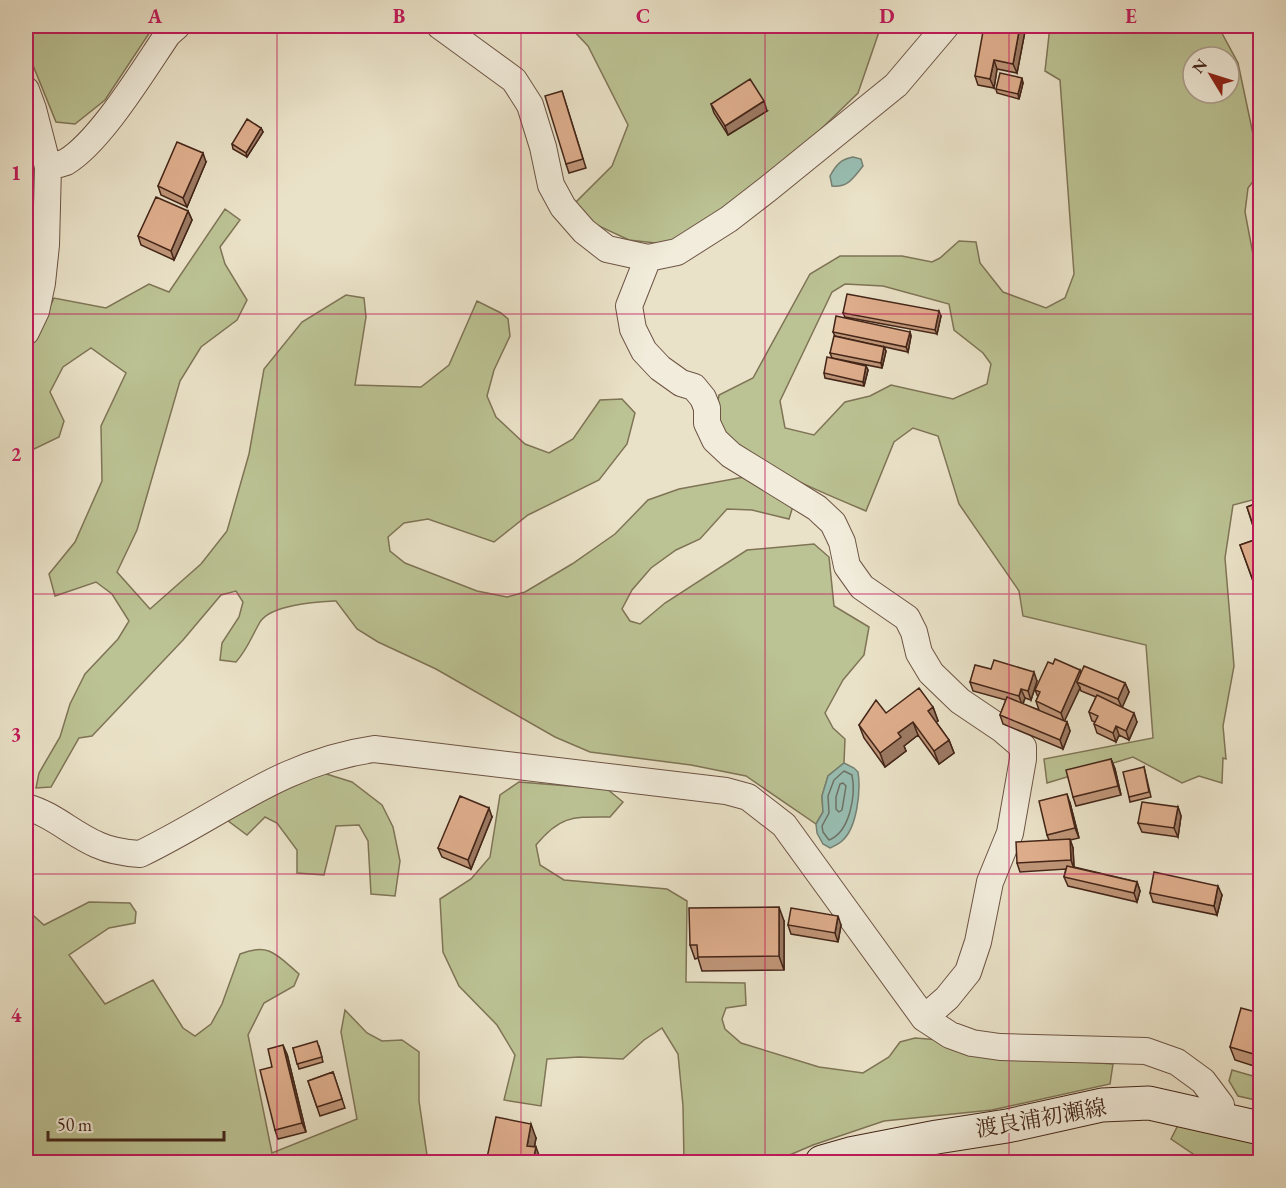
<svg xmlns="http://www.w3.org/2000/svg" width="1286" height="1188" viewBox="0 0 1286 1188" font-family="'EB Garamond','Noto Serif JP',serif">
<rect width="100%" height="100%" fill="#eae2c8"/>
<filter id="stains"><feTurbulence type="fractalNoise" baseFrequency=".00333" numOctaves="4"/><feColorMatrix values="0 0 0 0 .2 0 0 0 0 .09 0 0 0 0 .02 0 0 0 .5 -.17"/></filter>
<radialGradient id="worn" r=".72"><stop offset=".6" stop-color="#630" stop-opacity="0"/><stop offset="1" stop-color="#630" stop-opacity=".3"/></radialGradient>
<path fill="#bbc293" stroke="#7f7456" stroke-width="1.5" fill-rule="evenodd" d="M26,26h128l-49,74 -30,24 -19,-2 -30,-74z
M569,26h312l-23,67 -42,41 -124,102 -28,8 -35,-4 -43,-20 -10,-18 36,-36 16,-41 -40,-79z
M1050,26h168l20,37 22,104v5l-12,16 -3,24 15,79v123l-5,4 5,50v30l-27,7 -8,53 9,108 -11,60 3,33 -3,-1 -1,25 -23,-7 -17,7 -49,-26 -86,26 -3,-24 109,-21 -7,-93 -123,-29 -4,-25 -60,-87 -21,-68 -25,-8 -19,14 -28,69c-50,-21 -104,-43 -147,-77l-3,-23 3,-16 34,-17 57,-104 30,-18h62l30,6 8,-4 19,-17 17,1 4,21 23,29 43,16 19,-10 9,-24 -14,-194 -15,-9zM1193,57h36v36h-36zM845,284l38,2 66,18 5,26 29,23 8,11 -4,20 -34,15 -62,-14 -21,11 -25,6 -31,33 -29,-7 -5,-27 52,-109z
M225,209l15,11 -20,27 5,17 22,36 -10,20 -36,27 -21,34 -43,149 -20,42 33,37 51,-45 26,-33 22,-77 15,-85 38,-47 44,-27 18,3 2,19 -11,68 66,2 28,-22 28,-64 24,12 7,6 2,17 -16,34 -7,26 9,21 29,27 24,9 24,-14 27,-39 22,-1 13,14 -8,31 -28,36 -71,35 -34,27 -66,-23 -24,4 -16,14 2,14 15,12 72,28 30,6 18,-5 47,-28 43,-30 33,-34 31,-11 65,-12 49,29 -4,13 -37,-9 -25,-1 -27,30 -24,11 -25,18 -19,22 -10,19 8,12 10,3 25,-21 82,-53 67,-6 15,13 5,49 35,21 -5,28 -21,25 -18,33 8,15 12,11 -1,24 -16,13 -6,20 1,16 -7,12 -70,-48 -55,-11 -101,-13 -35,-15 -119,-68 -58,-27 -21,-13 -21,-28c-18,1 -65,3 -76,21 -8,14 -13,28 -24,40l-16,-2 2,-17 17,-26 4,-15 -7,-11 -15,4 -38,45 -91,96 -13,2 -28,49 -15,1 3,-15 21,-36 10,-33 15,-30 33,-35 11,-18 -17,-27 -16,-12 -41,14 -6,-22 26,-32 27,-61 -1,-55 25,-53 -35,-25 -28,19 -13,25 14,29 -5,16 -29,14 -4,-1v-92l28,-60 52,10 43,-24 20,8z
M320,772l32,10 30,23 11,22 7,34 -5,35 -24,-2 -3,-53 -9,-16 -23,1 -12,49 -27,-2v-23l-20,-27 -12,-6 -18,18 -20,-15 51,-32z
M519,782l88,7 16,13 -13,15c-37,0 -49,-2 -74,28l4,20 24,15 103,9 20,12 -1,81 59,1 1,22 -20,3 -4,11 3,10 16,14 78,24 44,6 26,-16 11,-15 15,-4 25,2 38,15 135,9 -3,20 -118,26 -108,11 -71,24 -28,12 -5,5h-96l-1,-56 -5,-52 -16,-26 -18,12 -21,19 -44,-2 -32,2 -6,47 -37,-6 11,-45 -18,-30 -38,-39 -16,-34 -3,-53 31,-20 19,-22 10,-62z
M89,902l41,1 6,9 -1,11 -26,5 -40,27 36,49 48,-24 30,48 12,8 16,-12 11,-20 18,-50c29,-12 37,1 59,20l-5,12 -30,17 -16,32 24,118 85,-34 -16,-87 4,-22 22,23 15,8 20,-1 17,12v49l9,61h-402v-253l18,16z
M1232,1070l28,8v23l-22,-5 -9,-15z
M1179,1123l81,20v19h-55l-34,-23z"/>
<path fill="#98beb2" stroke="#768174" stroke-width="1.5" d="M853,157l8,2 2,7c-9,11 -15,22 -31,20l-2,-10c6,-11 11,-17 23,-19z
M844,763l10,5 4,4c3,19 -1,56 -16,69 -3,3 -8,5 -12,7l-7,-4 -6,-11 -1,-9 7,-12 -1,-16 6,-20z"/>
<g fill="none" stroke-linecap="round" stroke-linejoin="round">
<path stroke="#6e7265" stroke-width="1.5" d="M844,771l8,4c4,20 -2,57 -23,65l-6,-8 -1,-6 7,-13 -1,-17 6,-16z
M843,783l3,3 -4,24 -3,2 -3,-3v-12l4,-13z"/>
<g stroke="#6d5444" stroke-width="28">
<path id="street" d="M440,26l74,54 16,25 13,42 8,38 12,22 21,24 23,18 41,9 29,-6 52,-33 40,-31 127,-103 50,-59
M26,90l7,19 15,58 -2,78 -4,38 -6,28 -10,21
M48,167c6,-2 13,-3 18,-5 35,-21 78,-93 102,-128l9,-8
M648,258l-19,48 4,23 11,22 16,17 21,15 13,4 9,11 4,10v15l8,17 16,15 86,53 16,15 9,19 5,24 15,21 45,31 7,14 5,21 12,20 29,28 43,29 20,17v12l-13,74 -20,49 -12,60 -10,30 -21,26 -23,20
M26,807c27,7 46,27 72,38 13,6 27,8 42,9 81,-39 142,-92 234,-105l352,42 22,6 36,28 140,193 26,17 22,8 28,4 146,4 31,11 26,19 18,24 -4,13"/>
</g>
<g stroke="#432518" stroke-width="35">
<path id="secondary" d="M822,1162l28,-8 87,-17 70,-11 95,-21 47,-2 111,25"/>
</g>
<use href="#street" stroke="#f1ecdb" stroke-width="26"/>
<use href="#secondary" stroke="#f1ecdb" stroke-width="33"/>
</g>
<path fill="#c09679" stroke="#432518" stroke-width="1.5" d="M1026,26l-9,47 -20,-4 -3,19 -16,-3 -3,-9z
M1023,83l-4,16 -22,-6 -1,-4z
M562,91l24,77 -17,5 -3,-9z
M711,104l56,7 -39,24 -14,-22z
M261,128l2,4 -16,25 -14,-8 -1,-5z
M206,162l-19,45 -26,-12 -3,-9z
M188,211l4,9 -18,40 -33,-15 -3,-9z
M843,313l98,3 -4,18 -92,-17z
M833,332h77l1,4 -3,16 -73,-16z
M884,347l2,4 -4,17 -50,-10 -2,-5z
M866,366l2,4 -4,16 -39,-8 -1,-5z
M1260,502v92l-2,1 -18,-50 17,-6 -10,-32z
M1053,664l28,9 44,10 4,9 -7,15 15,15 -8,18 -10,-5 -3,7 -19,-9 -3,-9 1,-2 -3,-1 -3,-9 7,-15 -15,-6 -1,-3 -16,33 3,1 3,9 -7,18 -60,-25 -3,-9 6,-15 -33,-9 -3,-9 67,-1 -6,19 -6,-2 -2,6 16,6 -3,-9 2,-4 -3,-7z
M933,707l5,14 -2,1 13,18 5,13 -15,11 -21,-29 -14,11 2,5 -21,16 -21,-29 -5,-13 27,-12z
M1111,759l4,10 6,26 -45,11 -3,-9z
M1144,767l7,30 -21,5 -1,-5z
M1070,803l9,35 -9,2 3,8 1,19 63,15 3,9 -3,11 -69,-16 -4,-9 2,-8 -46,3 -3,-9 32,-23 -2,-5z
M1178,807l3,9 -3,21 -36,-5 -4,-9z
M492,817l-21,52 -29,-12 -4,-9z
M1150,893l72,2 -5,20 -64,-13z
M784,921v49l-82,1 -4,-13 -3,1 -5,-14z
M788,925h53l-3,17 -47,-8z
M1260,1013v55l-25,-8 -5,-13z
M319,1046l4,16 -24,7 -6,-21z
M287,1054l19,78 -28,7 -3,-9z
M333,1072l12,36 -25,8 -12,-35z
M536,1138l-2,9 7,14v1h-55z"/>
<path fill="#9c7a63" stroke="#432518" stroke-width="1.5" d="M1020,26h6l-9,47 -4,-9z
M994,60l3,9 -3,19 -4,-9z
M1022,78l1,5 -4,16 -1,-5z
M764,101l3,10 -39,24 -3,-9z
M261,128l2,4 -16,25 -1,-4z
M203,153l3,9 -19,45 -4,-9z
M188,211l4,9 -18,40 -3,-9z
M939,311l2,5 -4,18 -2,-4z
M910,332l1,4 -3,16 -2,-5z
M884,347l2,4 -4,17 -1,-5z
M866,366l2,4 -4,16 -1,-4z
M1080,670l3,9 -6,3 3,6 -16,34 -3,-9z
M1034,672l3,9 -6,19 -3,-9z
M1125,683l4,9 -7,16 -4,-9z
M1021,689l4,9 -3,7 -3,-9z
M933,707l5,14 -5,3 -5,-13z
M1134,713l3,9 -8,18 -3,-9z
M913,722l5,13 -14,11 2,5 -21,16 -5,-14 18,-20z
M1067,722l3,9 -7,18 -3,-9z
M1116,726l3,9 -3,7 -3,-9z
M949,740l5,13 -15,11 -5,-13z
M1111,759l4,10 6,26 -3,-9z
M1067,794l3,9 9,35 -4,-10z
M1178,807l3,9 -3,21 -4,-9z
M489,808l3,9 -21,52 -3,-9z
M1070,839l3,9 1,21 -3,-9z
M1137,882l3,9 -3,11 -3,-9z
M1218,886l4,9 -5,20 -3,-9z
M779,907l5,14v49l-5,-14z
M838,916l3,9 -3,17 -3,-9z
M283,1045l4,9 19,78 -4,-9z
M531,1124l5,14 -4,21 -5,-13z
M536,1147l5,14v1h-7l-1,-1z"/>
<path fill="#dfae8d" stroke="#432518" stroke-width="1.5" d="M984,26h36l-7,38 -19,-4 -4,19 -15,-3z
M1000,73l22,5 -4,16 -22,-5z
M750,79l14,22 -39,25 -14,-22z
M562,91l21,68 -17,5 -21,-68z
M247,119l14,9 -15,25 -14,-9z
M177,142l26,11 -20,45 -25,-12z
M156,197l32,14 -17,40 -33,-15z
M847,294l92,17 -4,19 -92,-17z
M836,316l74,16 -4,15 -73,-15z
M834,336l50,11 -3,16 -51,-10z
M827,357l39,9 -3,16 -39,-9z
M1260,429v34l-5,-33z
M1260,502v31l-4,1 -9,-27z
M1260,538v46l-5,2 -15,-41z
M1055,659l25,11 -19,43 -25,-12 4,-9 -5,-2 13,-28 5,2z
M994,660l40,12 -6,19 -7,-2 -2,7 -49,-14 5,-17 16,4z
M1084,666l41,17 -7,16 -41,-17z
M919,688l14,19 -5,4 21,29 -15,11 -21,-29 -15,11 3,4 -21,16 -21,-28 17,-25 10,13z
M1097,695l37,18 -8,18 -10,-5 -3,7 -19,-9 4,-8 -9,-4z
M1007,697l60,25 -7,18 -60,-25z
M1111,759l7,27 -45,11 -7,-27z
M1144,767l5,25 -20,5 -6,-25z
M1067,794l8,34 -28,7 -8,-34z
M460,796l29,12 -21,52 -30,-12z
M1142,802l36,5 -4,21 -36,-5z
M1070,839l1,21 -54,3 -1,-21z
M1067,866l70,16 -3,11 -70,-16z
M1154,872l64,14 -4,20 -64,-13z
M779,907v49l-81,1 -1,-12h-7l-1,-37z
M791,908l47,8 -3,17 -47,-8z
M1241,1008l19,5v43l-30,-9z
M317,1041l5,16 -25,7 -4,-16z
M283,1045l19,78 -27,7 -15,-60 12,-3 -4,-18z
M333,1072l9,27 -25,8 -9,-26z
M496,1117l35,7 -4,22 9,1 -3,14 -9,-2 -1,3h-37z"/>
<path fill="none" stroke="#c2185b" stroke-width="1.5" stroke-opacity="0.55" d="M277,26v1136M521,26v1136M765,26v1136M1009,26v1136M26,314h1234M26,594h1234M26,874h1234"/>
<g text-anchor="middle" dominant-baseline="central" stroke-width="5" stroke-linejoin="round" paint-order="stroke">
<g font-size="22" fill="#432518" stroke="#f1ecdb">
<text transform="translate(1041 1118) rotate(-10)">渡良浦初瀬線</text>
</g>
</g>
<rect width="1286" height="1188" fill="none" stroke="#eae2c8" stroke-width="66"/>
<g transform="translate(1211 75) rotate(308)"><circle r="28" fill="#f1ecdb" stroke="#ab9c8d" stroke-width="1.5"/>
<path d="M0-4.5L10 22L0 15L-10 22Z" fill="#8f2418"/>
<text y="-9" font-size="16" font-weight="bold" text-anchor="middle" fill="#432518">N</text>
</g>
<path d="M48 1131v9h176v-9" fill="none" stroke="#432518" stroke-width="3"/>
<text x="57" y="1131" font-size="18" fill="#432518" stroke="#f1ecdb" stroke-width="4.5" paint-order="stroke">50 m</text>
<rect x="33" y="33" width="1220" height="1122" fill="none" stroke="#c2185b" stroke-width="2"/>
<g font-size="20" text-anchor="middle" font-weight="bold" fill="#c2185b">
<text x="155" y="23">A</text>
<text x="399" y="23">B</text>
<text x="643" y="23">C</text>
<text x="887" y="23">D</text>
<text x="1131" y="23">E</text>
<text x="16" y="180">1</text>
<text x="16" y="461">2</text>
<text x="16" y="741">3</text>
<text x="16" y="1022">4</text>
</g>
<rect width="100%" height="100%" filter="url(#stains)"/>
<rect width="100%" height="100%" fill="url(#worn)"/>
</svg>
